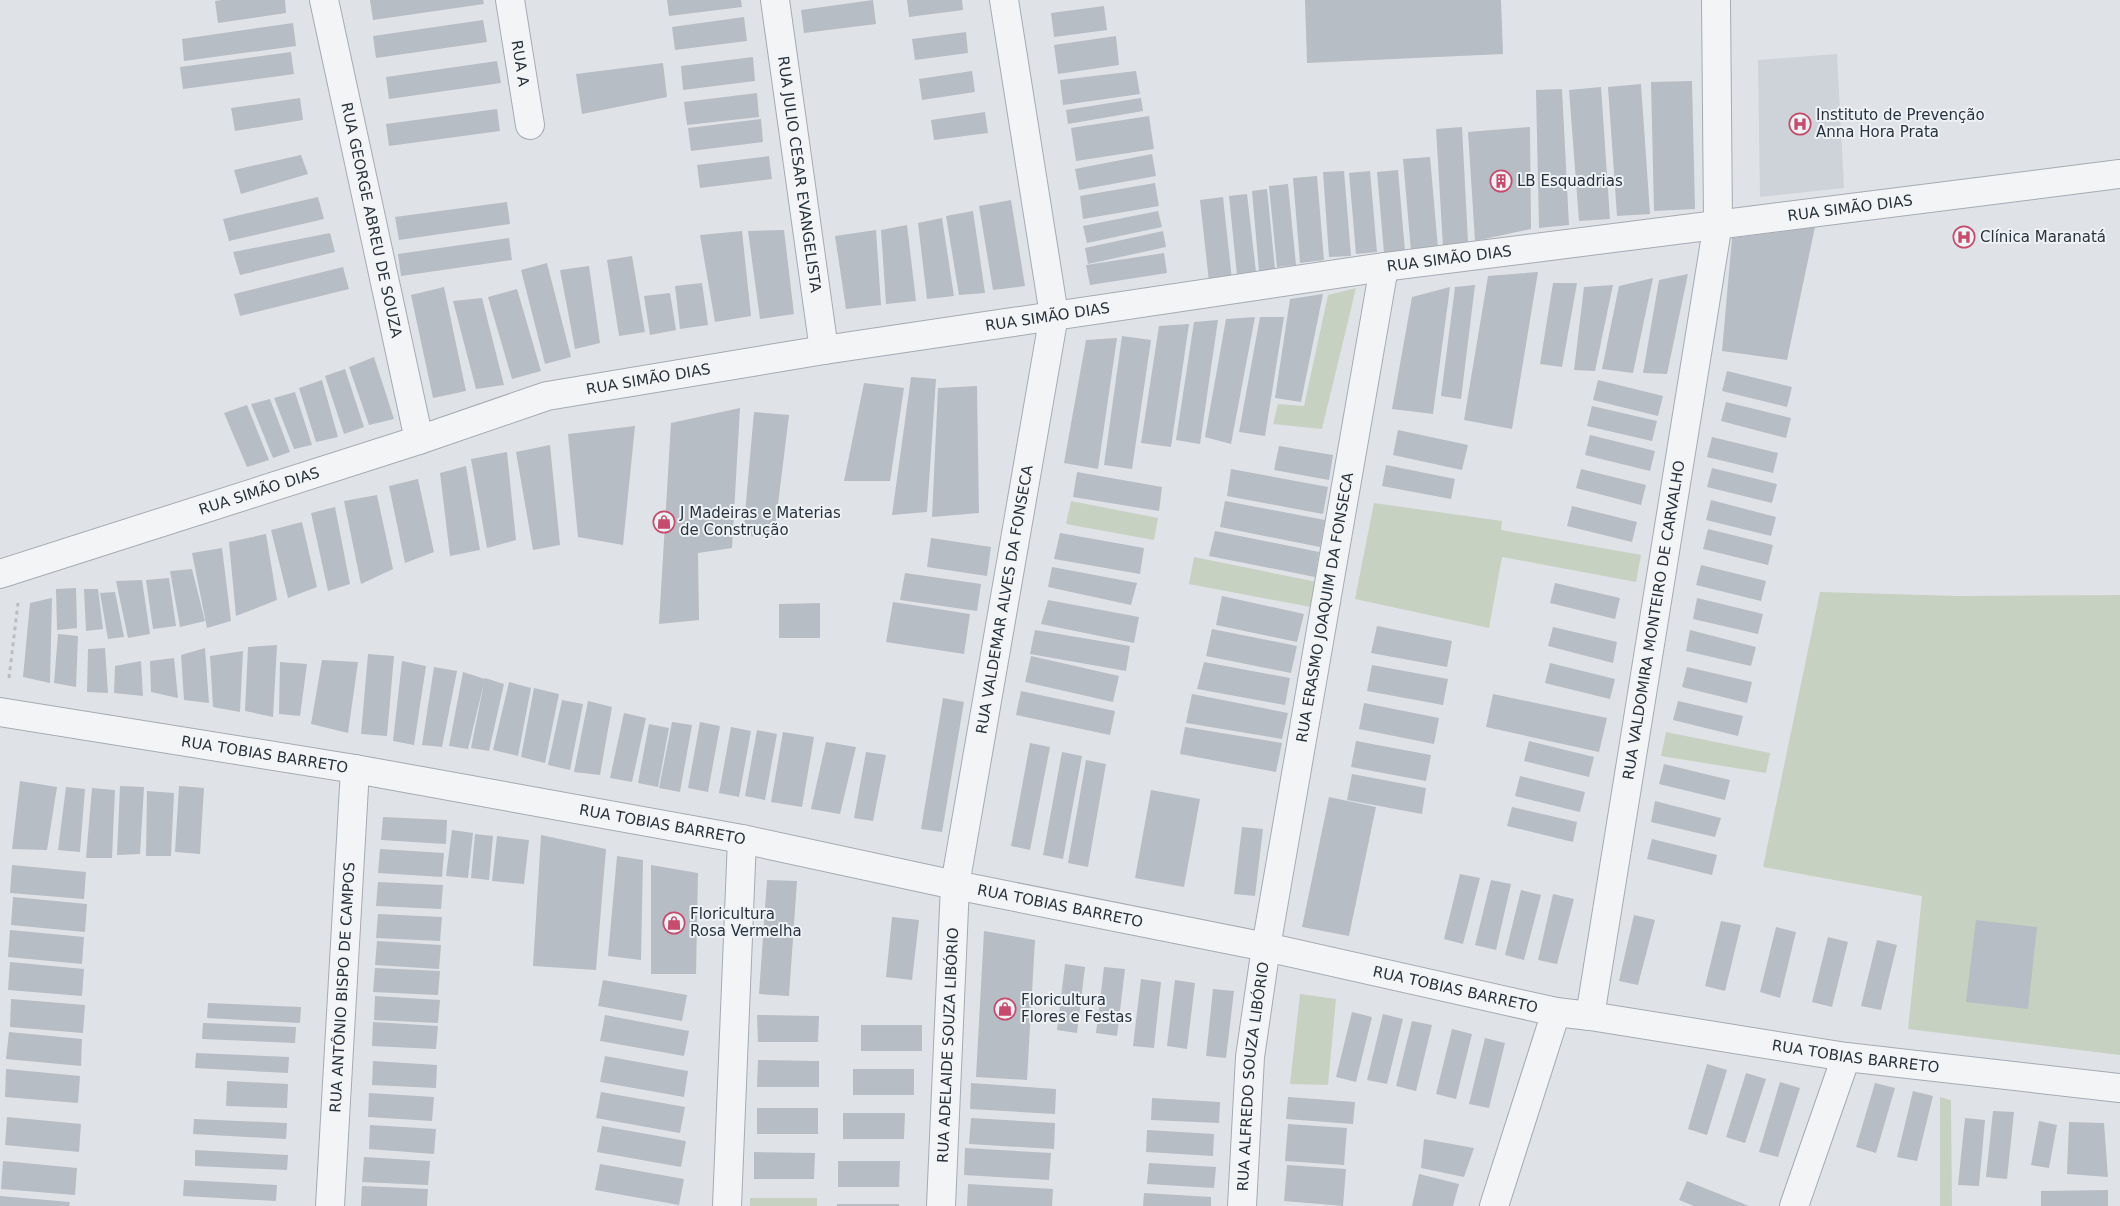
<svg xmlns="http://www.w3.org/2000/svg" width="2120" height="1206" viewBox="0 0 2120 1206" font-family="'DejaVu Sans',sans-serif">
<rect width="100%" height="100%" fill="#dfe3e8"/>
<path fill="#cdd3d9" d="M1837,54l7,134 -84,9 -2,-137z"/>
<path fill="#c7d1c1" d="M1356,288l-34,141 -49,-5 5,-20 26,2 24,-111z
M1071,501l87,17 -4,22 -88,-16z
M1374,503l128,18 -1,9 140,25 -5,27 -134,-25 -13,71 -134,-29z
M1194,557l123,25 -6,25 -122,-23z
M1820,592l139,4 161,-1v460l-212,-26 14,-133 -159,-29z
M1666,732l104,21 -4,20 -105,-17z
M1300,994l36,5 -8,86 -38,-1z
M1940,1097l11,3 1,106h-12z
M750,1198h67v8h-67z"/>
<path fill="#b7bdc4" d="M222,0h63l1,13 -68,10 -3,-22z
M370,0h113l1,4 -111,16z
M667,0h74l1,7 -73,9z
M873,0l3,24 -72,9 -3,-23z
M907,0h55l1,10 -54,7z
M1305,0h196l2,54 -196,9z
M1104,6l3,24 -53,7 -3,-24z
M744,17l3,24 -72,9 -3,-23z
M483,20l4,22 -111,16 -3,-22z
M293,23l3,23 -112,15 -2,-22z
M966,32l2,21 -53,7 -3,-21z
M1116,36l3,29 -61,9 -4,-29z
M291,52l3,22 -111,15 -3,-22z
M753,57l2,24 -72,9 -2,-24z
M497,61l4,22 -112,16 -3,-22z
M663,63l4,34 -85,17 -6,-40z
M972,71l3,21 -53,8 -3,-21z
M1136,71l4,23 -77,11 -3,-25z
M1692,81l3,128 -41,2 -3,-129z
M1641,84l9,130 -33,2 -9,-129z
M1601,87l9,132 -31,2 -10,-131z
M1562,89l7,136 -30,3 -3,-138z
M757,93l2,24 -72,8 -3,-23z
M300,98l3,22 -68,11 -4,-23z
M1141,98l2,13 -75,13 -2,-14z
M497,109l3,22 -111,15 -3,-22z
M985,112l3,21 -54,7 -3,-20z
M1149,116l5,33 -78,12 -5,-33z
M761,119l2,23 -72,9 -3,-23z
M1462,127l6,115 -25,5 -7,-118z
M1530,127l1,102 -56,12 -7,-109z
M1152,154l4,22 -77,14 -4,-21z
M301,155l7,19 -67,20 -7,-24z
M769,156l3,23 -72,9 -3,-23z
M1430,157l8,91 -27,3 -8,-92z
M1398,170l7,81 -21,2 -7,-81z
M1344,171l7,85 -22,1 -6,-85z
M1370,171l7,81 -21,2 -7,-81z
M1317,176l7,84 -24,3 -7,-85z
M1155,183l4,23 -76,13 -3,-23z
M1288,184l8,81 -19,2 -8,-81z
M1267,189l8,80 -16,2 -7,-80z
M1247,194l9,78 -19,3 -8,-79z
M318,197l6,22 -95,22 -6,-22z
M1223,197l9,83 -23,2 -9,-82z
M1011,200l14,86 -32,4 -14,-84z
M507,202l3,22 -111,16 -4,-23z
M973,211l12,82 -26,2 -13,-79z
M1158,211l4,16 -75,16 -4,-17z
M942,218l12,78 -27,3 -9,-76z
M907,225l9,76 -30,3 -5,-74z
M1815,227l-28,133 -65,-9 10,-113z
M784,230l10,84 -34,5 -12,-88z
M876,230l5,75 -35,4 -11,-73z
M742,231l9,85 -36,6 -15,-87z
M1163,231l3,16 -78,17 -3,-16z
M330,233l5,19 -95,23 -7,-23z
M509,238l3,22 -111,16 -3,-22z
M1164,253l3,20 -77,12 -4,-20z
M632,256l13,76 -26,4 -12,-76z
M547,263l24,94 -26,7 -24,-94z
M589,266l11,77 -25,6 -15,-79z
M343,267l6,22 -109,27 -6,-22z
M1538,272l-26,157 -48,-9 24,-144z
M1688,274l-21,100 -24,-1 16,-93z
M1653,278l-20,95 -31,-4 17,-83z
M702,283l6,42 -28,4 -5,-43z
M1553,283h24l-15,84 -22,-3z
M1475,285l-14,114 -20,-3 14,-109z
M1613,285l-18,86 -21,-1 10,-83z
M444,287l22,104 -33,7 -22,-103z
M1450,287l-17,127 -41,-5 20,-112z
M517,289l24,82 -29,8 -24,-82z
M670,293l6,37 -26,5 -6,-39z
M1323,294l-22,108 -26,-4 15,-99z
M482,298l22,87 -28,4 -23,-88z
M1255,317l-24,127 -26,-7 21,-118z
M1260,317h24l-19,119 -26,-4z
M1218,320l-18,124 -24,-4 18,-118z
M1189,324l-18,123 -30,-4 18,-117z
M1122,336l29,4 -19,129 -28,-4z
M1117,338l-19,131 -34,-6 22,-123z
M374,357l20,62 -25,6 -20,-58z
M345,369l19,58 -20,7 -19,-58z
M1727,371l65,16 -5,20 -65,-16z
M911,377l25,2 -9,133 -35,3z
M322,380l16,57 -22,5 -17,-54z
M1598,380l65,16 -5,20 -65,-16z
M864,383l40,5 -14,93h-46z
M977,386l2,127 -47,4 6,-129z
M295,392l17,53 -18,4 -20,-51z
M270,399l20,53 -17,6 -22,-54z
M1726,402l65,16 -5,20 -65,-17z
M247,405l22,55 -22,7 -23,-54z
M1592,406l65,15 -5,20 -65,-15z
M740,408l-8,140 -34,5 1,67 -40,4 12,-201z
M754,412l35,3 -15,122 -31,-1z
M635,426l-12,119 -45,-8 -10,-103z
M1398,430l70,15 -6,25 -69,-15z
M1590,435l65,16 -5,20 -65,-16z
M1712,437l66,16 -5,20 -66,-16z
M550,445l10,100 -27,5 -17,-98z
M1279,446l54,9 -4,25 -55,-10z
M507,452l9,88 -29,8 -16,-89z
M1386,465l69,14 -4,20 -69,-13z
M466,466l14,84 -30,6 -10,-83z
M1712,468l65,16 -5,19 -65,-16z
M1231,469l97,18 -5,27 -96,-18z
M1581,469l65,16 -5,20 -65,-17z
M1077,472l85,15 -3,24 -86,-14z
M418,479l16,73 -29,11 -16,-77z
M377,495l16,74 -32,15 -17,-83z
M1711,500l65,17 -5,19 -65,-16z
M1225,501l100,19 -5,27 -100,-20z
M1572,506l65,16 -5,20 -65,-16z
M335,507l15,77 -22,7 -17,-78z
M302,522l15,65 -29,11 -17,-68z
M1708,529l65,16 -5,20 -65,-16z
M1215,531l104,21 -4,25 -106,-21z
M1060,533l84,15 -4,26 -86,-15z
M266,534l11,66 -41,16 -7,-74z
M931,538l60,9 -4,29 -60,-9z
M222,548l9,73 -24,7 -15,-75z
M1701,565l65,16 -5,20 -65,-16z
M1052,567l85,16 -6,22 -83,-18z
M192,569l13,52 -25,6 -10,-56z
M905,573l76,11 -4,27 -77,-11z
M169,578l7,48 -23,3 -7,-49z
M142,580l8,54 -22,4 -12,-57z
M1555,583l65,15 -5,21 -65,-16z
M76,588l1,40 -20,2 -1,-41z
M84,589h14l5,40 -17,2z
M115,592l9,45 -16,2 -8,-46z
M1222,596l82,18 -7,28 -81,-17z
M52,598l-2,85 -27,-6 7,-74z
M1697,598l66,16 -5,20 -65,-15z
M1048,600l91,17 -5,26 -93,-19z
M893,602l77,12 -6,40 -78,-12z
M820,603v35h-41v-34z
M1377,626l75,15 -5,26 -76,-14z
M1553,627l64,15 -4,21 -65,-17z
M1212,629l85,17 -6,27 -85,-17z
M1035,630l95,16 -4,25 -96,-17z
M1690,630l66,17 -5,19 -65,-15z
M58,634l20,2 -2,51 -22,-4z
M277,645l-4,72 -28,-6 3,-64z
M105,648l3,45 -21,-1 1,-43z
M205,648l4,55 -25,-3 -3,-45z
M243,651l-3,61 -27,-5 -3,-51z
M368,654l26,2 -7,80 -26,-2z
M1031,656l88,20 -6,26 -88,-20z
M174,658l4,40 -27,-6 -1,-31z
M322,660l36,2 -10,71 -37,-9z
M141,661l2,35 -29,-3 1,-27z
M402,661l24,5 -12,79 -21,-4z
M280,662l27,2 -7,52 -21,-2z
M1204,662l86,16 -5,27 -88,-16z
M1550,663l65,16 -5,20 -65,-16z
M1372,665l76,14 -5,26 -76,-14z
M434,667l23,4 -15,76 -20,-2z
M1687,667l65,15 -5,21 -65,-16z
M463,672l22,7 -17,70 -19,-3z
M485,678l19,6 -15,67 -18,-3z
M509,682l22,6 -13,68 -25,-6z
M534,688l25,6 -14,69 -24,-6z
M1021,691l94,20 -5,24 -94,-20z
M1192,694l96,19 -6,26 -96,-16z
M1493,694l114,24 -8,34 -113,-25z
M943,698l21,4 -22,130 -21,-3z
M562,700l21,4 -13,66 -22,-5z
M588,701l24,6 -12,68 -26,-3z
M1678,701l65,15 -5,20 -65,-16z
M1364,703l75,15 -5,26 -75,-15z
M624,713l22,5 -14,64 -22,-4z
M672,722l20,3 -12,67 -21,-4z
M700,722l20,4 -12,66 -20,-4z
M649,724l20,4 -11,59 -20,-4z
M731,727l20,4 -12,66 -20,-4z
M1185,727l97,16 -6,29 -96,-18z
M757,730l20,4 -12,66 -20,-4z
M783,732l31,5 -12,70 -31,-5z
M1356,741l75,14 -5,26 -75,-14z
M1529,741l65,16 -5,20 -65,-16z
M826,742l30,5 -16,67 -29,-5z
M1030,743l20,4 -20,103 -19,-4z
M866,752l20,3 -13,66 -19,-3z
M1062,752l20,4 -19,103 -20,-4z
M1086,760l20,4 -18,103 -20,-4z
M1664,764l66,16 -5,20 -66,-16z
M1352,774l74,14 -4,26 -75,-14z
M1520,776l65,16 -5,20 -65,-16z
M20,781l37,6 -10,63 -35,-1z
M120,786l24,1 -4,67 -23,1z
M179,786l25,2 -4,66 -25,-2z
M66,787l19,2 -5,63 -22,-2z
M92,788l23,2 -3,68h-26z
M1151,790l49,9 -16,88 -49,-9z
M147,791l27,2 -3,63h-25z
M1329,797l47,10 -27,129 -47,-9z
M1655,801l66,17 -6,19 -64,-15z
M1512,807l65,15 -4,20 -66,-16z
M383,817l64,3 -1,24 -65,-4z
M1242,827l21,2 -8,67 -21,-2z
M452,830l21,3 -5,45 -22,-2z
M475,834l18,2 -4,44 -18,-2z
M541,835l65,14 -10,121 -63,-4z
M497,836l32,4 -5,44 -32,-3z
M1652,839l65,16 -5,20 -65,-16z
M380,849l64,4 -2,24 -64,-4z
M617,856l26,4 -2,100 -33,-4z
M12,865l74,7 -2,27 -74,-6z
M651,865l47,8 -2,101h-45z
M1460,874l20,4 -17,66 -19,-5z
M767,880l30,1 -8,115 -30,-2z
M1491,880l20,4 -15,66 -21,-5z
M378,882l65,3 -2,24 -65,-3z
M1521,890l20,5 -17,65 -19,-5z
M1553,894l21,5 -17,65 -19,-4z
M13,897l74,7 -2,28 -74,-7z
M378,914l64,3 -2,24 -64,-3z
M1634,915l21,5 -17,65 -19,-4z
M892,917l27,3 -7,60 -26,-3z
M1976,920l61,7 -9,82 -62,-7z
M1721,921l20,4 -16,66 -20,-5z
M1776,927l20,5 -16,66 -20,-6z
M10,930l74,7 -2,27 -74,-7z
M984,931l51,9 -8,140 -51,-3z
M1828,937l20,5 -16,65 -20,-5z
M1877,940l20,5 -16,65 -20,-4z
M377,941l64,4 -2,24 -64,-4z
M10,962l74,7 -2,27 -74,-6z
M1065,964l20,3 -8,66 -20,-3z
M1104,967l21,2 -8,67 -21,-3z
M375,968l65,3 -2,24 -65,-3z
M1141,979l20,3 -7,66 -21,-2z
M603,980l84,15 -5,26 -84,-15z
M1175,980l20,3 -8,66 -20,-3z
M1213,989l21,2 -8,67 -20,-2z
M375,996l65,4 -2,23 -64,-3z
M11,999l74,6 -2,28 -73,-6z
M208,1003l93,4 -1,16 -93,-5z
M1352,1012l20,5 -16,65 -20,-5z
M1383,1014l20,5 -16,65 -20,-4z
M605,1015l84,16 -5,25 -84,-15z
M757,1015l62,1 -1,26h-60z
M1412,1021l20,4 -16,66 -20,-5z
M373,1022l65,4 -2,23 -64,-3z
M203,1023l93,4 -1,16 -93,-4z
M861,1025h61v26h-61z
M1452,1029l20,5 -16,65 -20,-5z
M9,1032l73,7 -1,27 -75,-7z
M1485,1038l20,5 -16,65 -20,-4z
M196,1053l93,4 -1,16 -93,-5z
M605,1056l83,15 -4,26 -84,-15z
M758,1060l61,1v26h-62z
M373,1061l64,4 -1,23 -64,-3z
M1707,1064l20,6 -20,65 -19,-6z
M6,1069l74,7 -2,27 -73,-6z
M853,1069h61v26h-61z
M1746,1073l20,6 -21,64 -19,-6z
M227,1081l61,3 -1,24 -61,-2z
M1780,1082l20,6 -22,69 -19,-5z
M971,1083l85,6 -1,25 -85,-5z
M1875,1083l20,5 -19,65 -20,-6z
M1913,1091l20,5 -16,65 -20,-4z
M601,1092l84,15 -5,26 -84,-15z
M369,1093l65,4 -2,24 -64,-4z
M1288,1097l67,5 -2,22 -67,-5z
M1152,1098l68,4 -1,21 -68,-3z
M757,1108h61v26h-61z
M1993,1111l21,1 -7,67 -21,-2z
M843,1113h62l-1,26h-61z
M7,1117l74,7 -2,28 -74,-7z
M971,1118l84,5 -1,26 -85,-5z
M1965,1118l20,2 -6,66 -21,-1z
M194,1119l93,4 -1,16 -93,-5z
M2039,1121l18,4 -8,43 -18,-3z
M2069,1122l35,1 4,54 -41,-3z
M1288,1124l59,4 -3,37 -59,-4z
M370,1125l66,4 -2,25 -65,-5z
M602,1126l84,15 -5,26 -84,-15z
M1147,1130l67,4 -1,22 -67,-4z
M1424,1139l50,9 -10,29 -43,-9z
M965,1148l86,5 -2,27 -85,-5z
M195,1150l93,5 -1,15 -92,-4z
M754,1152l61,1 -1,26h-60z
M364,1157l66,4 -2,24 -66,-3z
M3,1161l74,7 -2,27 -74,-6z
M838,1161h62l-1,26h-61z
M1149,1163l67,4 -2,21 -67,-4z
M600,1164l84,15 -5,26 -84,-15z
M1287,1165l59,4 -3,37 -59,-5z
M1419,1174l40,10 -6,22h-41z
M184,1180l93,5 -1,16 -93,-5z
M1687,1181l62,25h-55l-15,-6z
M968,1184l85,5 -1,17h-85z
M362,1186l66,3 -1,17h-66z
M2108,1190v16h-67v-15z
M1144,1193l67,4v9h-68z
M0,1196l70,6 -1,4h-69z
M837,1204h62v2h-62z"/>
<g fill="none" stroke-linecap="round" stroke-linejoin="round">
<g stroke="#a5abb2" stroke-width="30">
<g id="minor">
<path id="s1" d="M324,0l95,440"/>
<path id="s2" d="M510,0l20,125"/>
<path id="s3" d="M775,0l49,350"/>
<path id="s4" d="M0,574l419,-134 128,-44 277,-46 560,-83 736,-93"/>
<path id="s5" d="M0,712l355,57 387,70 213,46 311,62 290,65 34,4 256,41 274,31"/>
<path id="s6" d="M1590,1016l128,-793 -2,-223"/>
<path id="s7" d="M330,1206l25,-437"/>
<path d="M727,1206l15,-367"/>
<path id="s8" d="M941,1206l14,-321 99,-570 -50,-315"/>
<path id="s9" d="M1242,1206l8,-149 16,-110 118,-680"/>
<path d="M1494,1206l62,-194"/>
<path d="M1794,1206l52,-149"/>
</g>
</g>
<path stroke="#babec2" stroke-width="3" stroke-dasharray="4 4" stroke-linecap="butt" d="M9,678l9,-75"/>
<use href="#minor" stroke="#f2f4f6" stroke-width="28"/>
</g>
<defs>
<g id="hospital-ring" transform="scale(1.125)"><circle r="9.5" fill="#eef2f5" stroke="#c64b6c" stroke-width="1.5"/><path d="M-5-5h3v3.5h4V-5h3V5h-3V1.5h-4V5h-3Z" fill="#c64b6c"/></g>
<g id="building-ring" transform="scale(1.125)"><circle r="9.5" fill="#eef2f5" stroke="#c64b6c" stroke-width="1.5"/><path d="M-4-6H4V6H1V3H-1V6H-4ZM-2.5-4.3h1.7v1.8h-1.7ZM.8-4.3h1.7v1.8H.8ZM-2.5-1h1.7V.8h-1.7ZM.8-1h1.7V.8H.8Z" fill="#c64b6c"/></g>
<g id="shop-ring" transform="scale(1.125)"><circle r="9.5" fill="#eef2f5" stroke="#c64b6c" stroke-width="1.5"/><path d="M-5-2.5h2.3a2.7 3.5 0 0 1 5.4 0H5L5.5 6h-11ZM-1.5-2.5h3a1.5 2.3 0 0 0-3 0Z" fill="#c64b6c"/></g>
</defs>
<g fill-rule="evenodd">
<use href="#hospital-ring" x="1800" y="124"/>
<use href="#building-ring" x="1501" y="181"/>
<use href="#hospital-ring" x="1964" y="237"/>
<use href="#shop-ring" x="664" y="522"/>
<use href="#shop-ring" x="674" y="923"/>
<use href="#shop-ring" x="1005" y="1009"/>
</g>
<g text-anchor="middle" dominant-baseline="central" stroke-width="4" stroke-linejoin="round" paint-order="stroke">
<g font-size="15" fill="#29333e" stroke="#eef2f5">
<text stroke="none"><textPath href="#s2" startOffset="64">RUA A</textPath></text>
<text stroke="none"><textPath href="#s3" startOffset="176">RUA JULIO CESAR EVANGELISTA</textPath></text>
<text stroke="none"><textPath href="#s4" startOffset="1892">RUA SIMÃO DIAS</textPath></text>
<text stroke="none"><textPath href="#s1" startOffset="225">RUA GEORGE ABREU DE SOUZA</textPath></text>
<text stroke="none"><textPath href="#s4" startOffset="1488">RUA SIMÃO DIAS</textPath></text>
<text stroke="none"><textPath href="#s4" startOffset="1082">RUA SIMÃO DIAS</textPath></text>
<text stroke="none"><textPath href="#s4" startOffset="678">RUA SIMÃO DIAS</textPath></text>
<text stroke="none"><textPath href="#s4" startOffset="272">RUA SIMÃO DIAS</textPath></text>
<text stroke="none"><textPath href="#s8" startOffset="611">RUA VALDEMAR ALVES DA FONSECA</textPath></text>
<text stroke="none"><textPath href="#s9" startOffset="605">RUA ERASMO JOAQUIM DA FONSECA</textPath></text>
<text stroke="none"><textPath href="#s6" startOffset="401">RUA VALDOMIRA MONTEIRO DE CARVALHO</textPath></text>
<text stroke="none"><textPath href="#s5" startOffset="268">RUA TOBIAS BARRETO</textPath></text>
<text stroke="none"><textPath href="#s5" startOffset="672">RUA TOBIAS BARRETO</textPath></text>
<text stroke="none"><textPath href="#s5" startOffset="1078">RUA TOBIAS BARRETO</textPath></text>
<text stroke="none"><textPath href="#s7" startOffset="219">RUA ANTÔNIO BISPO DE CAMPOS</textPath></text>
<text stroke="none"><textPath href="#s5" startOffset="1482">RUA TOBIAS BARRETO</textPath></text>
<text stroke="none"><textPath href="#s8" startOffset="161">RUA ADELAIDE SOUZA LIBÓRIO</textPath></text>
<text stroke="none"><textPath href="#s5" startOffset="1888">RUA TOBIAS BARRETO</textPath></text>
<text stroke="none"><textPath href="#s9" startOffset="130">RUA ALFREDO SOUZA LIBÓRIO</textPath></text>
</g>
<g font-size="15" fill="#29333e" stroke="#eef2f5" text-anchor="start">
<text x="1816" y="115">Instituto de Prevenção<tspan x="1816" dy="17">Anna Hora Prata</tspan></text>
<text x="1517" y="181">LB Esquadrias</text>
<text x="1980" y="237">Clínica Maranatá</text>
<text x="680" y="513">J Madeiras e Materias<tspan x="680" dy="17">de Construção</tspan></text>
<text x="690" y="914">Floricultura<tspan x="690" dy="17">Rosa Vermelha</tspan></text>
<text x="1021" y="1000">Floricultura<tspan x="1021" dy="17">Flores e Festas</tspan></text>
</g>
</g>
</svg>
